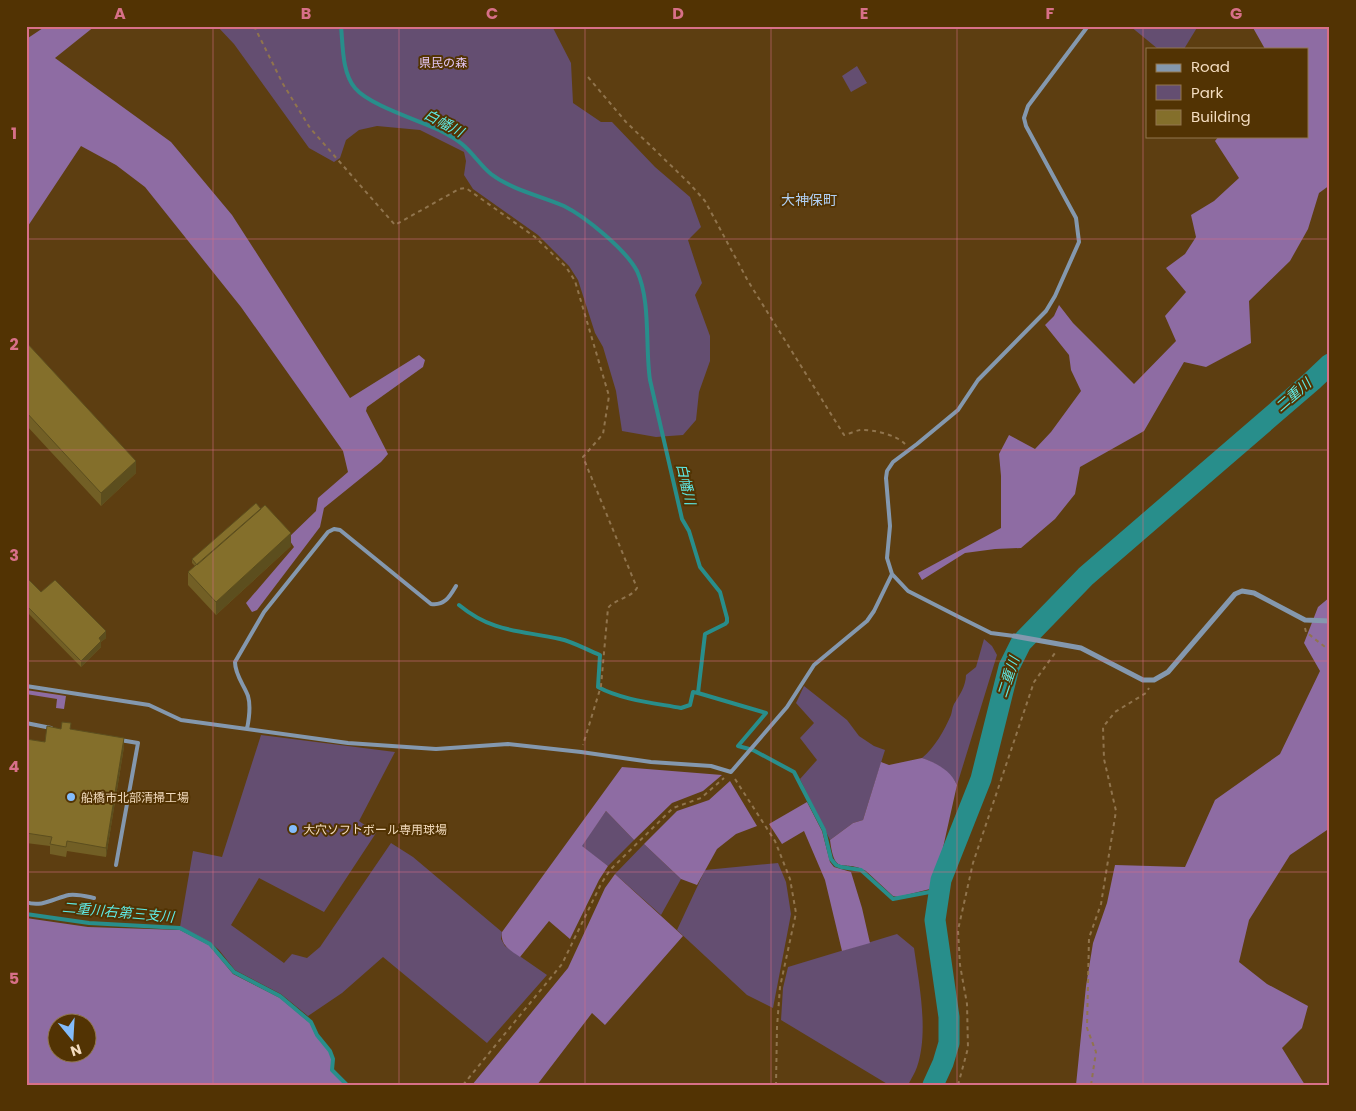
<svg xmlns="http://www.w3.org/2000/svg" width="1356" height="1111" viewBox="0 0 1356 1111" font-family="Poppins,'Noto Sans JP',sans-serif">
<rect width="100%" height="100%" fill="#5d3e11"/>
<path fill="#644e71" d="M217,26h335l19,37 2,40 28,19h11l43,45 35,30 11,30 -13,13 14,43 -7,12 15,41v25l-11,31 -3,28 -13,15 -27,2 -34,-6 -6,-40 -13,-44 -8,-14 -17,-53 -9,-14 -31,-31 -65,-46 -9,-14 2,-14 -2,-9 -44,-22 -43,-4 -18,4 -13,10 -6,18 -6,4 -25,-14 -75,-104z
M1130,26h68l-14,23h-26z
M857,66l10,17 -16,9 -9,-16z
M984,639l8,7 5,9 -40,130c-6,-13 -21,-22 -35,-27 13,-11 22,-27 29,-43 1,-3 1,-7 3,-11 5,-8 12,-18 12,-29l10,-8z
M804,686l43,34 12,16 15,10 11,4 -22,70 -10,3 -23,17 -30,-61 17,-19 -17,-22 14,-15 -18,-20z
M261,735l134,17 -36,69 17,12 -52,79 -65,-34 -28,47 53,38 8,-9 15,4 13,-11 71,-104 22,14 89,75 -1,7 4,7 42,29 -60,68 -104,-86 -41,36 -34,23 -27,-22 -46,-24 -16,-20 -9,-8 -30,-15 13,-76 29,6z
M606,811l28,29 -26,26 -27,-20z
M644,844l37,35 -20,36 -46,-41z
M778,863l8,19 5,32 -18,94 -26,-13 -70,-65 28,-60z
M897,934l17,14c5,36 15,84 3,119 -2,6 -6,12 -9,18h-19l-108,-65 2,-32 5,-21z"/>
<path fill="#8e6ca3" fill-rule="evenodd" d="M46,26h49l-40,32 116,84 61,73 118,183 69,-43 6,5 -2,7 -56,40 -1,4 22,43 -7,8 -57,46 -4,19 -63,83 -5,2 -6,-9 48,-56 -6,-9 28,-27 2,-13 30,-26 -5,-21 -102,-144 -96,-120 -29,-22 -35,-19 -55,83v-192l2,1z
M1252,26h78v159l-11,8 -11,36 -18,32 -41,40 2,42 -45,24 -22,-5 -40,69 -64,36 -5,27 -20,25 -34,29 -26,1 -30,4 -43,27 -4,-7 83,-45v-52l-2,-22 10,-19 26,14 16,-17 30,-41 -10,-21 -2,-15 -24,-30 9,-9 5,-11 14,18 61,61 42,-43 -11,-25 21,-24 -20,-24 19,-14 11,-17 -5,-22 23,-14 25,-23 -24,-37 4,-5h88v-87h-42z
M1330,597v227l-3,6 -37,25 -41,65 -10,42 28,22 41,22 -6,22 -20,20 23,37h-229l10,-99 7,-43 14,-40 8,-38 70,2 30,-67 65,-46 40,-83 -16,-28 14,-36z
M26,690l40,6 -2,13 -8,-1 1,-9 -31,-5z
M922,758c15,5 29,13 35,27l-23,103 -36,9 -5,-1 -27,-25c-22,-13 -31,8 -36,-31l23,-17 10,-3 18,-58 8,3z
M622,767l100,8 -19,16 -31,12 -38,37 -28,-29 -24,35 26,20 -9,14 -29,59 -21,-18 -29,36c-10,-7 -20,-12 -18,-25z
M730,781l27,45 -21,8 -19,15 -20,36 -16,-6 -37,-35 33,-33 32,-11z
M807,802l15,29 8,31 4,5 17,5 11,36 8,35 -28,8 -17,-71 -21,-49 -22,13 -13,-20z
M615,874l68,62 -78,89 -13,-12 -55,72h-65l96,-117 37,-80z
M26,918l62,9 92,3 29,15 24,29 47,24 30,25 6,13 13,15 3,8 -1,11 14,15h-319zM58,1024h30v30h-30z"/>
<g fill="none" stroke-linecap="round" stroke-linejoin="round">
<path stroke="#288e8b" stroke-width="4" d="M341,26c2,20 1,47 14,62 14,17 63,32 84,42 8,4 17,9 23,14 11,9 18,21 29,30 21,16 50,22 73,32 22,11 62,44 73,65 14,30 8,76 13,109l32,139 7,12 11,36 20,25 7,26v4l-2,2 -20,10 -7,59 68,20 -28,33 15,4 41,22 30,58 7,29 5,6 5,2 20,3 32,29 47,-9
M459,605c34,28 61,25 101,34 14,3 27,11 40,16l-2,32c24,13 56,16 83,21l9,-3 3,-13 5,1
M26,914l63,9 91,5 30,16 24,28 46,24 31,26 6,13 13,16 3,8 -1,11 15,15"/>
<path stroke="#288e8b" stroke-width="21" d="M933,1085l10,-22 6,-20v-26l-14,-97 6,-40 40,-101 28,-112 12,-24 65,-67 226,-195 18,-17"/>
<path stroke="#90744d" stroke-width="2" stroke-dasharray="4 4" stroke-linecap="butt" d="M254,26l29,58 27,44 85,97 64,-36 7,-1 69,49 31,30 9,14 34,115 -6,38 -20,23 54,131c-6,10 -22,11 -29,20l-7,78 -18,59
M588,77l38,45 63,61 16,18 43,80 96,154c5,-1 11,-4 16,-5 12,-1 37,5 45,14
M1305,628l1,4 24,19
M735,779l40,62 15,38 6,34 -16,74 -3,40 -1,58
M463,1085l99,-121 39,-80 9,-14 63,-62 28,-10 23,-20
M958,1085l10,-37 -1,-44 -7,-39 -2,-35 15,-67 61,-181 21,-29
M1091,1085l5,-33 -9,-24 2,-90 12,-34 15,-93 -12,-52 -1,-32 12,-15 31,-19 3,-5"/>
<path stroke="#8498ae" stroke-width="4" d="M1014,636l-23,-3 -30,-15 -53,-27 -16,-17 -5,-16 3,-32 -4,-48 1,-7 6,-9 24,-18 41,-34 20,-30 68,-69 9,-15 24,-54 -3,-24 -50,-92 -2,-8 4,-12 60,-80
M26,686l123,19 32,15 167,23 88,6 72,-5 73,8 70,10 60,4 20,6 56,-65 27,-42 53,-44 7,-10 18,-37
M26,723l25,5
M247,729c2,-10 4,-23 1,-33 -4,-11 -13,-21 -13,-34l29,-50 64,-80 6,-3 6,1 91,74c14,2 19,-8 25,-18
M116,865l22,-122 -18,-3
M26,902c15,6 29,-4 43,-7 9,-1 16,1 25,3"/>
<path stroke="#8498ae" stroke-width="5" d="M1014,636l67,12 62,32h11l14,-8 67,-78 7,-3 12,2 51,27 25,1"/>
</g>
<path fill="#725f25" d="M26,342l110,131 -35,33 -75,-81z
M291,546l-75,69 -28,-30v-13l7,-6 -3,-3v-4z
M26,577l15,15 65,46 -5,4v5l-20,20 -55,-56z
M71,729l53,18 -18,110 -39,-6 -1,6 -16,-3v-8l-24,-3v-104l19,3z"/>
<path fill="#5c4e1e" d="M136,461v12l-35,33v-13z
M291,533v13l-75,69v-13z
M106,631v7l-5,4v5l-20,20v-6l18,-23z
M124,738v9l-18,110v-9z"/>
<path fill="#846f2b" stroke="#5c4e1e" d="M26,342l110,119 -35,32 -75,-81z
M256,503l5,6 -64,56 -5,-6z
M265,505l26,28 -75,69 -28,-30z
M26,577l15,15 14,-12 51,51 -7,7 2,3 -20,20 -55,-56z
M62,722l9,1 -1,6 54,9 -18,110 -39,-7 -1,6 -16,-3 2,-7 -26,-4v-94l19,3 2,-16 14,3z"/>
<path fill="none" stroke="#d87088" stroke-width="1" stroke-opacity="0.55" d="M213,26v1059M399,26v1059M585,26v1059M771,26v1059M957,26v1059M1143,26v1059M26,239h1304M26,450h1304M26,661h1304M26,872h1304"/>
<g fill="#83bcfb" stroke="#523303" stroke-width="2">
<circle cx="71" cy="797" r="5"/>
<circle cx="293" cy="829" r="5"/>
</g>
<g text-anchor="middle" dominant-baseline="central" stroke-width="4" stroke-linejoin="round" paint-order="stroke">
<g font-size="12" fill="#e4c7f7" stroke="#523303">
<text x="443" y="62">県民の森</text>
</g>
<g font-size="12" fill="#f3dcbf" stroke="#523303" text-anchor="start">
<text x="81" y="797">船橋市北部清掃工場</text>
<text x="303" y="829">大穴ソフトボール専用球場</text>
</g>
<g font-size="14" font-style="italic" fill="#5eeae5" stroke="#523303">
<text transform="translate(444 123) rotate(28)">白幡川</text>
<text transform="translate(1293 395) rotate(-41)">二重川</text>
<text transform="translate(686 484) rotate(77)">白幡川</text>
<text transform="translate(1008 677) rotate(-72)">二重川</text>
<text transform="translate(118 912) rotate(5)">二重川右第三支川</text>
</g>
<g font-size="14" fill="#b1d0f4" stroke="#523303">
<text x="809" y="200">大神保町</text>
</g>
</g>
<rect width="1356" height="1111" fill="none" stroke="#523303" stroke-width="55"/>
<rect x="1146" y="48" width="162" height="90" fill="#523303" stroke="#92774e"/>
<rect x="1156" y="64" width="25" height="8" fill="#8498ae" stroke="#92774e"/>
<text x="1191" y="72" font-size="15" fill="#f3dcbf">Road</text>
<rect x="1156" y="85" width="25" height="15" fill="#644e71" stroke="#92774e"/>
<text x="1191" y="98" font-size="15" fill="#f3dcbf">Park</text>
<rect x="1156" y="110" width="25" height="15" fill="#846f2b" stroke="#92774e"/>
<text x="1191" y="122" font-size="15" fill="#f3dcbf">Building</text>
<g transform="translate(72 1038) rotate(162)"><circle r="24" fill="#523303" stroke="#92774e"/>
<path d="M0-4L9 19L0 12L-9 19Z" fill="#83bcfb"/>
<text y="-8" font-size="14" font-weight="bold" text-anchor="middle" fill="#f3dcbf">N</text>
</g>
<rect x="28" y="28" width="1300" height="1056" fill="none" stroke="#d87088" stroke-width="2"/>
<g font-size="16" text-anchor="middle" font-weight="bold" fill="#d87088">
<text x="120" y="19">A</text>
<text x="306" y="19">B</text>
<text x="492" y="19">C</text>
<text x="678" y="19">D</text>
<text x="864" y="19">E</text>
<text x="1050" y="19">F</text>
<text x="1236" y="19">G</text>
<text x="14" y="139">1</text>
<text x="14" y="350">2</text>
<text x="14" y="561">3</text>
<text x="14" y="772">4</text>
<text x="14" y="984">5</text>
</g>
</svg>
